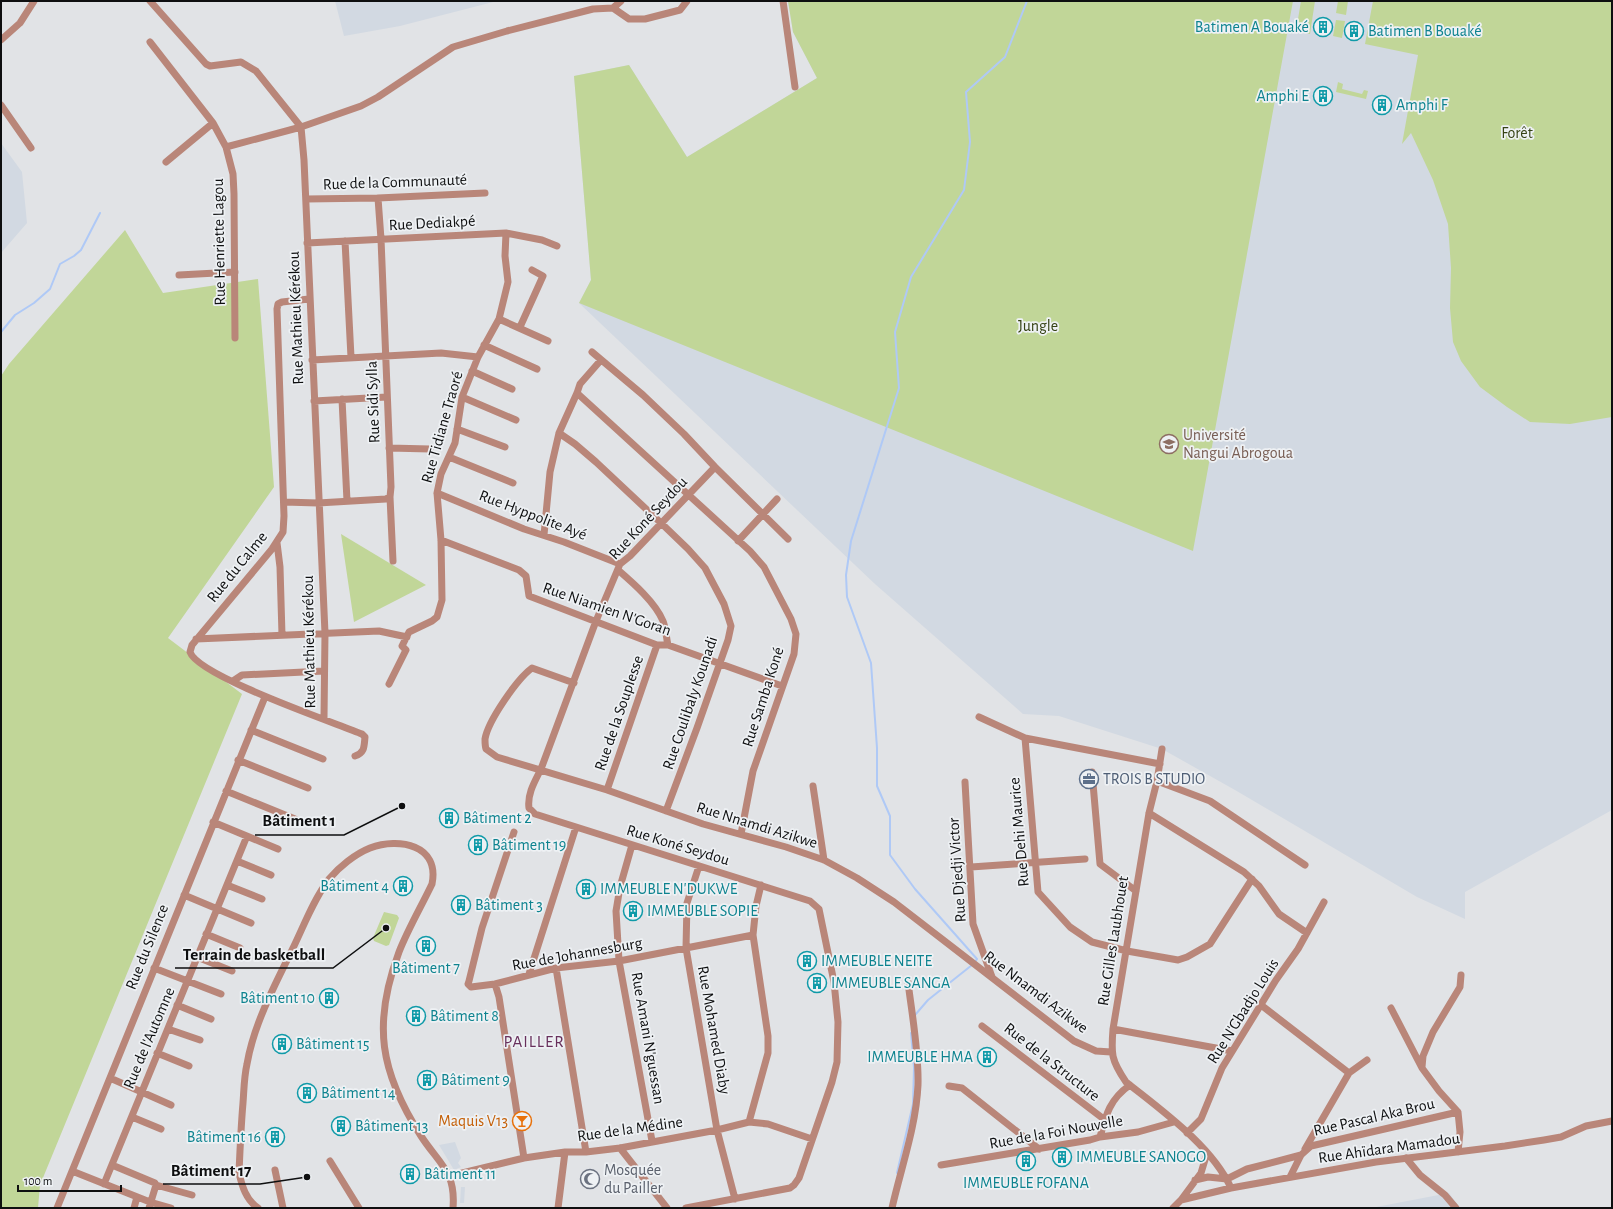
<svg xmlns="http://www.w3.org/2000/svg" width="1613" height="1209" viewBox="0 0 1613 1209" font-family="'Alegreya Sans',sans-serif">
<rect width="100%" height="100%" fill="#e1e3e6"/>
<path fill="#d2d9e2" d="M335,1h162l-97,25 -56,10z
M788,1h824v809l-147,82v27l-48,-22 -182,-107 -73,-41 -103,-33 -36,-2 -148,-130 -296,-281 12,-23 -17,-204 55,-11 58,92 130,-79 -24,-46z
M1,143l21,29 5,51 -26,30z
M455,1142l6,16 -3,5 3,4 -7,3 -15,-25z
M461,1187h4l-1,16h-4z
M1449,1193l11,15h-89z"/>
<path fill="#c1d698" d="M788,1h505l-100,550 -614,-248 12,-23 -17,-204 55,-11 58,92 130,-79 -24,-46z
M1301,1h14l-5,33 -14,-3z
M1338,1h10l-2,14 -10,-2z
M1373,1l239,1v415l-42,7 -40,-2 -23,-15 -27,-20 -19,-26 -8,-19 -3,-34 1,-40 -3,-44 -15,-44 -22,-47 -9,11 16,-89 -53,-11z
M1336,20l9,1 -3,17 -9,-2z
M1338,82l5,2 -1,5 20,5 2,-4 4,1 -2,8 -30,-7z
M125,230l38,63 95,-14 16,208 -106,151 74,56 -202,491 -2,23h-37v-832l8,-12z
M341,534l85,51 -72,37z
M384,912l13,3 2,3 -10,27 -3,1 -12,-5 -1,-3z"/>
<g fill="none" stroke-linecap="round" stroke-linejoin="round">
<path stroke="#afc9f6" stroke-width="2" d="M1,332l14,-17 19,-12 16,-14 10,-25 14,-8 7,-6 19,-37
M975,962l2,-3 -62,-70 -25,-34v-39l-13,-30v-38l-6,-85 -24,-66 -1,-22 5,-34 48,-153 -4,-56 16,-55 53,-87 6,-48 -4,-50 39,-35 22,-56
M915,1015l13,-15 44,-35
M897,1173l16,-69 1,-36 -3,-35"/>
<path stroke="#b98679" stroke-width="7" d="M150,1l56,63 4,2 31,-4 15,9 45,56 3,33 21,473 -1,85
M783,1l12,86
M613,8l16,11h16l35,-9 7,-9
M1,40l19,-17 14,-22
M150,42l63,81 13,24 75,-20 60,-21 17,-9 75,-50 54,-16 86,-22 20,-1 8,-7
M1,105l30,43
M226,147l7,27 1,20 1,144
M166,162l47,-39
M306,199l72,-1 107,-5
M345,241l6,116
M307,243l199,-10 36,7 15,6
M179,275l56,-3
M309,299l-27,3 -4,2 -1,5 7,207 -1,16 -11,17 -80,96 -2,7c8,24 143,70 172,82l3,3c-1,9 0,16 -10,19
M499,319l49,22
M520,327l23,-51 -11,-6
M484,345l53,24
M592,352l51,43 41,39 31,33 73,72
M312,360l129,-7 37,4
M472,371l40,18
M577,393l173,158 14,16 27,52 5,15 -2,20 -41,117 -12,63
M462,397l54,23
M342,399l5,102
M314,401l73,-4
M457,429l48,18
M559,433l16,11 21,18 65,61 27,26 17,19 19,36 7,22 -3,14 -31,88 -31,83
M389,448l41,1
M449,457l64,26
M437,493l87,36 40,13 56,22
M390,497l3,64
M284,502l34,1 68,-4 4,-2 1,-10 -10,-248 -3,-41
M544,535l6,-63 9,-39 18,-40 3,-9 21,-24
M441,540l78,30 7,6 3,20 128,49h11l114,41
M738,541l39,-42
M277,543l3,24 2,68
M618,570c15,13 37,32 45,51 3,7 3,16 5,24
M196,639l183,-8 28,6
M233,681l9,-6 82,-4
M574,683l-42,-15c-15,11 -44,53 -47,71 0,3 0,7 1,10l11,8 110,33 96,34 83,23 38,13 33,18 37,24 180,139 22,10 15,1
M389,684l17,-34 -4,-4 7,-14 23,-11 5,-4 5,-17 -1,-60 -4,-47 4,-19 14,-31 7,-46 16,-40 21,-38 9,-37 -3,-26 1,-23
M979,717l46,21 13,154 32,35 22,15 35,9 51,9 9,-3 23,-13 42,-65
M251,730l72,29
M1025,738l135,26
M1162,749l-5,32 -8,32 -36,216c-2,25 -2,31 13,53 35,28 86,64 105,106
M238,760l70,28
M1092,772l8,92 36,27
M1157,781l53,20 95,64
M965,782l8,142 19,53
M813,786l11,74
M607,790l50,-145
M226,791l69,28
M1149,813l95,59 15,14 20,28 28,19
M213,822l65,27
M514,832l-32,96 -13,53 -1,3 3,3 24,-3 61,-16 63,-7 134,-26
M632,845l-12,42 -4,24 3,50 33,180
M237,861l34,14
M699,866l-12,37 -1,45 31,182 18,69
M971,867l114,-8
M227,885l35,14
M184,895l67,28
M206,934l34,14
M197,957l35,14
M154,968l67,26
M556,968l30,184
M529,974l47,-147
M495,984l4,13 25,161
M177,1005l34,14
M1261,1005l88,68
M1391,1008l31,60 17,23 19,21 2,20 -2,20
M982,1026l123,94
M168,1029l32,11
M1113,1029l119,22
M157,1053l32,13
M1422,1067l1,-11 10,-24 27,-45 1,-12
M110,1078l61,27
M949,1086l13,2 77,61
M132,1117l29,12
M749,1122l19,-69v-17l-15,-101 3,-29 5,-21
M1187,1133l14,-14 21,-51 54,-88 22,-31 26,-47
M1100,1137c6,-23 10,-38 30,-52
M620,1148l47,60
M1305,1149l44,-76 18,-13
M1406,1158l14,17 25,20 11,13
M330,1161l29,47
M112,1165l43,18 1,2 36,10
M941,1165l149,-25 10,-3 38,-5 36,-10
M275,1170l8,38
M72,1171l78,31 21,6
M450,1176l74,-18 41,-6h21l34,-4 97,-18 32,-8 19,2 44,15
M1290,1177l11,-22 10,-9 147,-34
M1195,1180l13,-3 19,2 20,-10 54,-14
M104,1184l143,-348
M1181,1200l20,-27 6,-20
M57,1208l208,-511
M134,1208l3,-11
M149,1208l7,-23
M258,1208c-12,-8 -16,-22 -19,-35 1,-24 2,-47 4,-70 1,-13 1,-26 4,-39 7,-41 29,-81 47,-118 11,-23 20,-47 35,-67 10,-12 26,-25 41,-31 29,-11 70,-3 62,36 -11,23 -24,45 -33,68 -27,72 -19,120 22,184 18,28 35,35 32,72
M558,1208l7,-56
M686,1208l104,-20 4,-3 5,-7 33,-96 5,-20 1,-40 -4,-40 -15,-73 -9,-8 -275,-87 -6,-6c-2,-14 6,-27 12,-39l55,-148 24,-57 10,-8 85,-89
M892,1208c9,-40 24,-81 26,-123 1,-33 -6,-70 -10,-103
M1173,1208l8,-8 50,-12 145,-26 129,-16 39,-6 17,-3 25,-11 26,-5"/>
</g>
<defs>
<g id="building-ring" transform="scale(1)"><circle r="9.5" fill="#eef1f4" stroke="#0f9aa8" stroke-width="1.5"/><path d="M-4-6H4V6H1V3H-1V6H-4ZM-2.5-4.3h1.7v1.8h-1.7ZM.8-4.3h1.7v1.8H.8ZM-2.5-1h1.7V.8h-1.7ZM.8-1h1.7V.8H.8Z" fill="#0f9aa8"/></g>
<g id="university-ring" transform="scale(1)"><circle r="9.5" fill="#eef1f4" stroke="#8d6e63" stroke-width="1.5"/><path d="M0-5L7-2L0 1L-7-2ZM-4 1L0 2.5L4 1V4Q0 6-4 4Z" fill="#8d6e63"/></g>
<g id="office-ring" transform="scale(1)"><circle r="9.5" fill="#eef1f4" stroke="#5c6f8a" stroke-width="1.5"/><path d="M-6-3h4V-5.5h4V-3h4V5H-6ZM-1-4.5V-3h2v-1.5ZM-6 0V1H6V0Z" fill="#5c6f8a"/></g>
<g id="bar-ring" transform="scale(1)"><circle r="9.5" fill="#eef1f4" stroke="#e8710a" stroke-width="1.5"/><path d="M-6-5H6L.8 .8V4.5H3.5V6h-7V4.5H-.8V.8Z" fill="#e8710a"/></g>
<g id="mosque-ring" transform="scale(1)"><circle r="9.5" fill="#eef1f4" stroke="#6b7280" stroke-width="1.5"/><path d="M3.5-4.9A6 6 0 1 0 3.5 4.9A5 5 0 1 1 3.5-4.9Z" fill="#6b7280"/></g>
</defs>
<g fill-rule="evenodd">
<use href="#building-ring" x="1323" y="27"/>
<use href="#building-ring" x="1354" y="31"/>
<use href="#building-ring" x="1323" y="96"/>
<use href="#building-ring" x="1382" y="105"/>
<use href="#university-ring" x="1169" y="444"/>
<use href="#office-ring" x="1089" y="779"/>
<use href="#building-ring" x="449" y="818"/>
<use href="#building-ring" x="478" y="845"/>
<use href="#building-ring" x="403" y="886"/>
<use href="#building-ring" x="586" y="889"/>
<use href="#building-ring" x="461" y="905"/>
<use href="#building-ring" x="633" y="911"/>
<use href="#building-ring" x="426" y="946"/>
<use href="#building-ring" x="807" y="961"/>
<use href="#building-ring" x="817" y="983"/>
<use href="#building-ring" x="329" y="998"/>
<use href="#building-ring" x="416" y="1016"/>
<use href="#building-ring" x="282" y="1044"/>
<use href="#building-ring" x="987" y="1057"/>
<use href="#building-ring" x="427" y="1080"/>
<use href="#building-ring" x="307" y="1093"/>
<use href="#bar-ring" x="522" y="1121"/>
<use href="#building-ring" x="341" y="1126"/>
<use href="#building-ring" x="275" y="1137"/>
<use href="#building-ring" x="1062" y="1157"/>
<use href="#building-ring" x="1026" y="1161"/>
<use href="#building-ring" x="410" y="1174"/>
<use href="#mosque-ring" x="590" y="1179"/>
</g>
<g text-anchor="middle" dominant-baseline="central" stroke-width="3.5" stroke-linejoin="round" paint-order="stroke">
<g font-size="16" fill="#0d838f" stroke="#eef1f4" text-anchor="start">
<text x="1309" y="27" text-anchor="end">Batimen A Bouaké</text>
<text x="1368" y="31">Batimen B Bouaké</text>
<text x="1309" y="96" text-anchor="end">Amphi E</text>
<text x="1396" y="105">Amphi F</text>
<text x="463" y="818">Bâtiment 2</text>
<text x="492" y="845">Bâtiment 19</text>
<text x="389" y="886" text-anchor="end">Bâtiment 4</text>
<text x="600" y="889">IMMEUBLE N'DUKWE</text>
<text x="475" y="905">Bâtiment 3</text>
<text x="647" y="911">IMMEUBLE SOPIE</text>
<text x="821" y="961">IMMEUBLE NEITE</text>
<text x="426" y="968" text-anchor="middle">Bâtiment 7</text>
<text x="831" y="983">IMMEUBLE SANGA</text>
<text x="315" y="998" text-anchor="end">Bâtiment 10</text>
<text x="430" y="1016">Bâtiment 8</text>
<text x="296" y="1044">Bâtiment 15</text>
<text x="973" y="1057" text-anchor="end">IMMEUBLE HMA</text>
<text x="441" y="1080">Bâtiment 9</text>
<text x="321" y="1093">Bâtiment 14</text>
<text x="355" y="1126">Bâtiment 13</text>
<text x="261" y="1137" text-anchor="end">Bâtiment 16</text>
<text x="1076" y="1157">IMMEUBLE SANOGO</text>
<text x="424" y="1174">Bâtiment 11</text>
<text x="1026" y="1183" text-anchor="middle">IMMEUBLE FOFANA</text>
</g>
<g font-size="16" fill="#354214" stroke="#eef1f4">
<text x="1517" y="133">Forêt</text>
<text x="1038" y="326">Jungle</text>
</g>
<g font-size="16" fill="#0e0f10" stroke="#eef1f4">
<text transform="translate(395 182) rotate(-2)">Rue de la Communauté</text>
<text transform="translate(432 223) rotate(-3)">Rue Dediakpé</text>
<text transform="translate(219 242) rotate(-91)">Rue Henriette Lagou</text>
<text transform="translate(296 318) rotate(-92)">Rue Mathieu Kérékou</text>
<text transform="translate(373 402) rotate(-92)">Rue Sidi Sylla</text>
<text transform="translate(442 427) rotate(-74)">Rue Tidiane Traoré</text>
<text transform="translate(533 515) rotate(21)">Rue Hyppolite Ayé</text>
<text transform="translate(648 518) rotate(-47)">Rue Koné Seydou</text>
<text transform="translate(237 567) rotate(-51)">Rue du Calme</text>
<text transform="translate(607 609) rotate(19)">Rue Niamien N'Goran</text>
<text transform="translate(309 642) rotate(-91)">Rue Mathieu Kérékou</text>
<text transform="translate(763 697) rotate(-72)">Rue Samba Koné</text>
<text transform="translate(690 703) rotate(-71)">Rue Coulibaly Kounadi</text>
<text transform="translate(619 713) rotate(-71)">Rue de la Souplesse</text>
<text transform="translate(757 825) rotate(17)">Rue Nnamdi Azikwe</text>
<text transform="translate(1019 832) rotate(-95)">Rue Dehi Maurice</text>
<text transform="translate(678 845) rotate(17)">Rue Koné Seydou</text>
<text transform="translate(957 870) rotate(-94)">Rue Djedji Victor</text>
<text transform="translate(1113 941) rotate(-81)">Rue Gilles Laubhouet</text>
<text transform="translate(147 947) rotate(-68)">Rue du Silence</text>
<text transform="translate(577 954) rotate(-10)">Rue de Johannesburg</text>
<text transform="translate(1036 992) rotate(37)">Rue Nnamdi Azikwe</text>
<text transform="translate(1243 1011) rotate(-58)">Rue N'Gbadjo Louis</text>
<text transform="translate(714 1030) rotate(80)">Rue Mohamed Diaby</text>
<text transform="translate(149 1038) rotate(-67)">Rue de l'Automne</text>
<text transform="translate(648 1038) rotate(80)">Rue Amani N'guessan</text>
<text transform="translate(1052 1062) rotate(38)">Rue de la Structure</text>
<text transform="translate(1374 1117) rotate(-13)">Rue Pascal Aka Brou</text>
<text transform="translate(630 1129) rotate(-8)">Rue de la Médine</text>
<text transform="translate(1056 1132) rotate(-10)">Rue de la Foi Nouvelle</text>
<text transform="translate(1389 1148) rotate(-8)">Rue Ahïdara Mamadou</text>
</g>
<g font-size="16" fill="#785e54" stroke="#eef1f4" text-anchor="start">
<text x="1183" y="435">Université<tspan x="1183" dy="18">Nangui Abrogoua</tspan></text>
</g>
<g font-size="16" fill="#4e5e75" stroke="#eef1f4" text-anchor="start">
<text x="1103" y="779">TROIS B STUDIO</text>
</g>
<g font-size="16" fill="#c56008" stroke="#eef1f4" text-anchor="end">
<text x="508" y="1121">Maquis V13</text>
</g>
<g font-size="16" fill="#5b616d" stroke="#eef1f4" text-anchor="start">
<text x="604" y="1170">Mosquée<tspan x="604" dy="18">du Pailler</tspan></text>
</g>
<g font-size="17" letter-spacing="1" fill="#68305c" stroke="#eef1f4">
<text x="534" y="1041">PAILLER</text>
</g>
</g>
<path fill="none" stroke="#0e0f10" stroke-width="1.5" d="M402 806L344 835H255M386 928L333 968H175M307 1177L260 1184H163"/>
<g fill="#0e0f10" stroke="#eef1f4" stroke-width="1.5">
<circle cx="402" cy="806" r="4"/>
<circle cx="386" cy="928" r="4"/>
<circle cx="307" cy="1177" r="4"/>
</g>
<g font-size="17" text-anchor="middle" font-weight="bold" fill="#0e0f10" stroke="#eef1f4" stroke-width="3.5" stroke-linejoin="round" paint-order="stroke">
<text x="299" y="826">Bâtiment 1</text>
<text x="254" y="960">Terrain de basketball</text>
<text x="211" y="1176">Bâtiment 17</text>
</g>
<rect width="1613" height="1209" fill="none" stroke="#0e0f10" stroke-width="4"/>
<path d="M18 1185v6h103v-6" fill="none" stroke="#0e0f10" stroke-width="2"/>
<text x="24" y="1185" font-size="12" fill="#0e0f10" stroke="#eef1f4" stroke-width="3" paint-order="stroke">100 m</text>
</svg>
